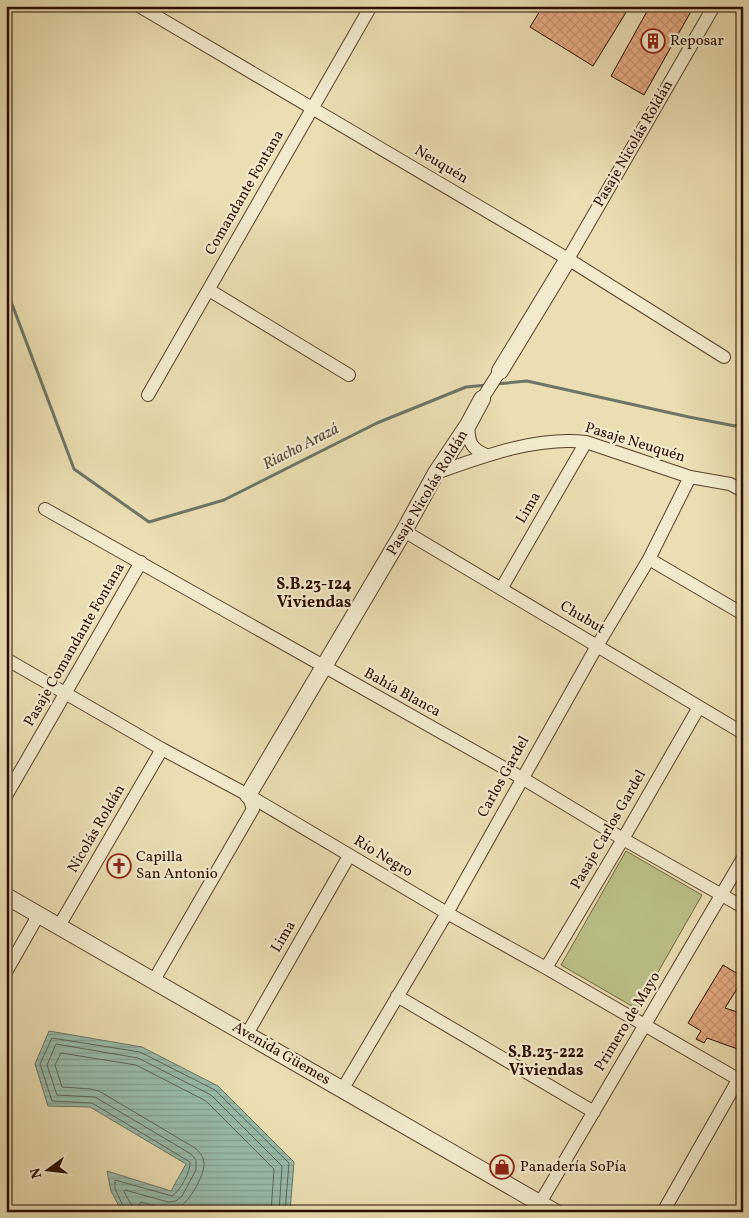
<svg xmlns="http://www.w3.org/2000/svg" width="749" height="1218" viewBox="0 0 749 1218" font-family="Vollkorn,serif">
<defs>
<pattern id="water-rules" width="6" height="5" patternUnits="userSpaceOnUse" patternTransform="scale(1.25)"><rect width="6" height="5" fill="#98bcab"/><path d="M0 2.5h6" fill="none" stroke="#83a091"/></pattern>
<pattern id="building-cross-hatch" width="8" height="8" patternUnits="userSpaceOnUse" patternTransform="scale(1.25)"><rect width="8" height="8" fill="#e6ac84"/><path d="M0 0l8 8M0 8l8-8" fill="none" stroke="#c59370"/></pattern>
</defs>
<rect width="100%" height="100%" fill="#eadeb2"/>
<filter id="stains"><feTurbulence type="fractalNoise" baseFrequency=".004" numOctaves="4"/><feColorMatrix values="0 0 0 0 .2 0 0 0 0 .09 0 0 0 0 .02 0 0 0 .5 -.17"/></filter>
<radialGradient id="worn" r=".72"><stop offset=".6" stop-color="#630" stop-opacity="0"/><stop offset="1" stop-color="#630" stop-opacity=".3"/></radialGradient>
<path fill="#bbc089" stroke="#736645" d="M626,851l76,44 -65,114 -76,-44z"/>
<path fill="url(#water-rules)" stroke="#6c7567" d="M49,1031l93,16 76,39 76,76 -4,50h-168l-11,-21 -4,-20 64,20 15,-27 -96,-57 -42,-1 -13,-42z"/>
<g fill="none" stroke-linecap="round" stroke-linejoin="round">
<path stroke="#626456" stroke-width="1" d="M126,1212l-11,-23v-9l57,16c8,-5 19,-25 18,-34l-98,-59 -40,-2 -12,-37 12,-26 88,14 75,38 74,73 -4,49
M132,1212v-6l-8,-14 1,-2 43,12 8,-1 6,-5 14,-26v-10l-5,-6 -96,-57 -38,-2 -10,-30 9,-21 82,14 73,37 71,71 -3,46
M140,1212l-1,-8 2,-2c11,2 24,10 35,7 11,-3 29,-34 28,-45 0,-7 -4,-12 -9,-16l-96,-57 -8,-2 -29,-2 -7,-22 6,-12 75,12 70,36 68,68 -3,43"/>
<path stroke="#6c7567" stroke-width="3" d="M6,288l68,181 75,53 75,-22 153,-77 89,-36 21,-2
M496,384l31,-3 162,36 46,9 8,-3"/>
</g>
<path fill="url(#building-cross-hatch)" stroke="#2b0b01" d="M543,6h87l-37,60 -63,-39z
M650,6h44l-50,89 -33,-19z
M723,965l20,12v2l-18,29 18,6v37l-36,-13 -3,5 -8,-4 5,-8 -13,-8z"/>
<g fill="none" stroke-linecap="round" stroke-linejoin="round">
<g stroke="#5b402d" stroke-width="14">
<path id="minor" d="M139,6l429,253 156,98
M568,259l146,-253
M209,290l140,85
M148,395l223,-389
M482,399l18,-28
M468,425c1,17 2,23 18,30
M436,473c46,-16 100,-37 150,-31l104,35 40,7 13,7
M45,509l477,269 101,61 120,68
M404,531l339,202
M649,559l94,55
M501,589l85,-147
M6,659l156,90 86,46 199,118 99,55 197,114
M6,796l135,-234
M59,926l103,-177
M546,968l77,-129 76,-132
M6,972l33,-58
M154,980l99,-171 -5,-14
M397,996l197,116
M247,1034l102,-178
M342,1090l105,-177 150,-267 52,-87 41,-82
M540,1203l203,-345
M663,1212l75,-132"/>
</g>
<g stroke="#5b402d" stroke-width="18">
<path id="tertiary" d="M500,371l68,-112
M248,795l156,-264 32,-58 32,-48 14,-26
M6,896l549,316"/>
</g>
<use href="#minor" stroke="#f1eacd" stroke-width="12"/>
<use href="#tertiary" stroke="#f1eacd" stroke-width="16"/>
</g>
<defs>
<g id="building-ring" transform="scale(1.25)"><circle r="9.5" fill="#f1eacd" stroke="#8f2418" stroke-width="1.5"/><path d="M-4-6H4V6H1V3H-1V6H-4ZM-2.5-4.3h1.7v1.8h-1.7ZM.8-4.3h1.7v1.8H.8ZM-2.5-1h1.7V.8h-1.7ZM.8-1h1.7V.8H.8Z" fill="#8f2418"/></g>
<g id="church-ring" transform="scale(1.25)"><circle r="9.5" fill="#f1eacd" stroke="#8f2418" stroke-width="1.5"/><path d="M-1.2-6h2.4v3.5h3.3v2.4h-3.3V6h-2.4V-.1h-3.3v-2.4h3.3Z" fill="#8f2418"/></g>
<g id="shop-ring" transform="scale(1.25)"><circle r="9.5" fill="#f1eacd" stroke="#8f2418" stroke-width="1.5"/><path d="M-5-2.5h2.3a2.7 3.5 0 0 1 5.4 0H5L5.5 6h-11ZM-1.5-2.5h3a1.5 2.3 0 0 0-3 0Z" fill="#8f2418"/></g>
</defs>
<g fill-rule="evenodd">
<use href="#building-ring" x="653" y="41"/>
<use href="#church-ring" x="119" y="866"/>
<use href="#shop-ring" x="502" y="1167"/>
</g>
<g text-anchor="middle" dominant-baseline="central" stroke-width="4.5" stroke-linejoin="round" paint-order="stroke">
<g font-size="15" fill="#2b0b01" stroke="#f1eacd" text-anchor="start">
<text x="670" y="41">Reposar</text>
<text x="136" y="857">Capilla<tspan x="136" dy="17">San Antonio</tspan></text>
<text x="520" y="1167">Panadería SoPía</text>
</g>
<g font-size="15" fill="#2b0b01" stroke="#f1eacd">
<text transform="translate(634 144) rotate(-60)">Pasaje Nicolás Roldán</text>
<text transform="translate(441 165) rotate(31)">Neuquén</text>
<text transform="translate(245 193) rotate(-60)">Comandante Fontana</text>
<text transform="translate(635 443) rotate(17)">Pasaje Neuquén</text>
<text transform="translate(428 493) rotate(-59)">Pasaje Nicolás Roldán</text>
<text transform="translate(529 508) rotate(-60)">Lima</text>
<text transform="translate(582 618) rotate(31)">Chubut</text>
<text transform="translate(75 645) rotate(-60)">Pasaje Comandante Fontana</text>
<text transform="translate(402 693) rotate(29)">Bahía Blanca</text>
<text transform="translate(504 777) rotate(-61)">Carlos Gardel</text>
<text transform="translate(97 829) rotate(-60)">Nicolás Roldán</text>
<text transform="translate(609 830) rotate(-60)">Pasaje Carlos Gardel</text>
<text transform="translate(383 857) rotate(31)">Río Negro</text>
<text transform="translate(284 937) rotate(-60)">Lima</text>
<text transform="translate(628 1022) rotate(-59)">Primero de Mayo</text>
<text transform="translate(281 1054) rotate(30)">Avenida Güemes</text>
</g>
<g font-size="16" font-style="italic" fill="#51493c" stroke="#f1eacd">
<text transform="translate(301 447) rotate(-27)">Riacho Arazá</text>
</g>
<g font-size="16" font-weight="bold" fill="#2b0b01" stroke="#f1eacd">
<text x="314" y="585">S.B.23-124<tspan x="314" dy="18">Viviendas</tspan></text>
<text x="546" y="1053">S.B.23-222<tspan x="546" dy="18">Viviendas</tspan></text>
</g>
</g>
<rect width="749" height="1218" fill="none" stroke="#eadeb2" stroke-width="25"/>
<rect x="8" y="8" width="734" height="1203" fill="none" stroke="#2b0b01" stroke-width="2.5"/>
<rect x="12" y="12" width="724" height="1193" fill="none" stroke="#2b0b01"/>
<g transform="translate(48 1170) rotate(255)" stroke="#f1eacd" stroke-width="4" paint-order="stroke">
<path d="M0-4L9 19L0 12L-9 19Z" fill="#2b0b01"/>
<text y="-8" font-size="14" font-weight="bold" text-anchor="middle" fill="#2b0b01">N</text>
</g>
<rect width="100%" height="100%" filter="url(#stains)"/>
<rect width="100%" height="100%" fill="url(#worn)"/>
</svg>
